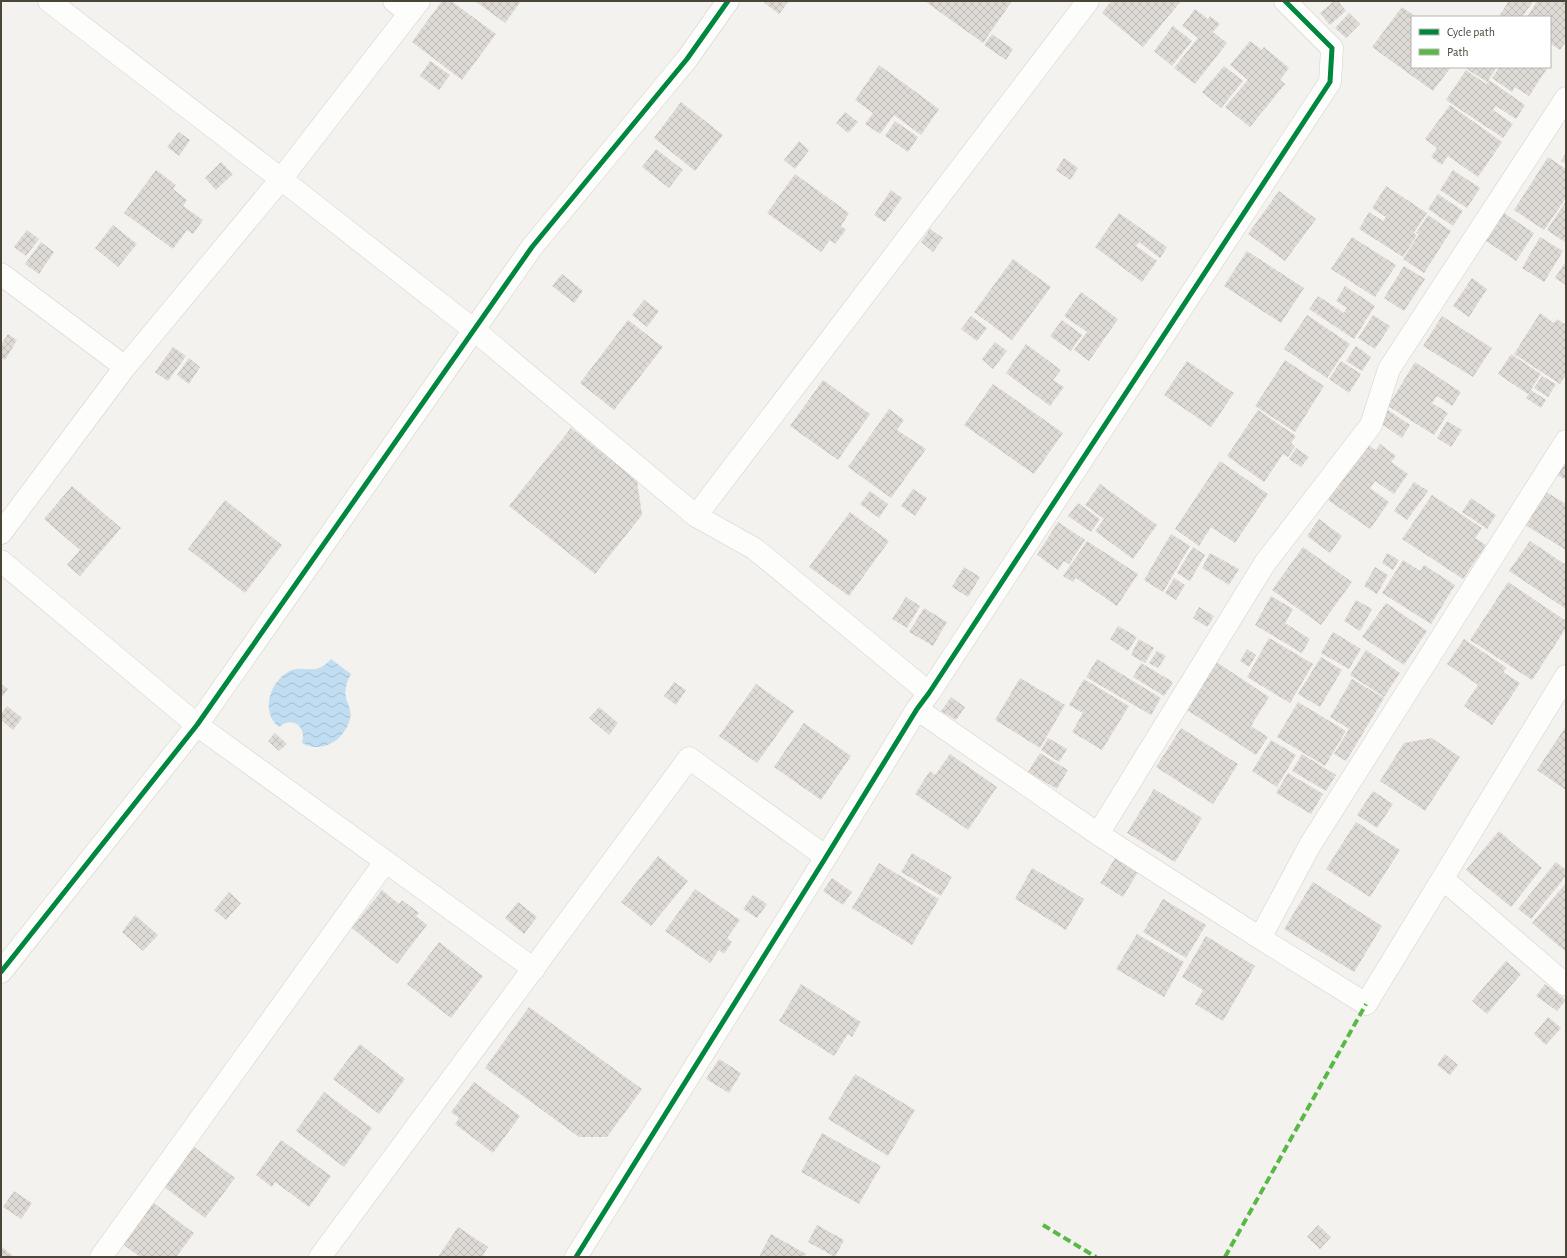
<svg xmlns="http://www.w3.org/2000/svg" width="1567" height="1258" viewBox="0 0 1567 1258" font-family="'Alegreya Sans',sans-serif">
<defs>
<pattern id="water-waves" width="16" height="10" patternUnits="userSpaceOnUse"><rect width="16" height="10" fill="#c0ddf1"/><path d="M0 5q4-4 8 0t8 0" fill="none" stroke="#a6bfcf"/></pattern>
<pattern id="building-cross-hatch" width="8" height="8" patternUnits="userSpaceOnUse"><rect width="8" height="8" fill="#dedbd6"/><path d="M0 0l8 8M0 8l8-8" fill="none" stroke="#c0bdb8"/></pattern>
</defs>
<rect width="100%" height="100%" fill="#f4f2ee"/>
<path fill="url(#water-waves)" d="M331,659l20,15c-4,7 -7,15 -5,24 2,7 6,13 4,21 -6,22 -28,35 -48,24 5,-16 -9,-28 -23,-16 -19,-15 -9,-45 9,-55 16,-9 26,6 43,-13z"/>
<path fill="url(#building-cross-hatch)" d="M442,1h9l45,33 -34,46 -50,-38z
M475,1h46l-16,22z
M762,1h27l-10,13z
M927,1h85l-29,42 -57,-41z
M1111,1h70l-38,46 -41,-34z
M1334,1h4l8,10 -16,14 -10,-12z
M1509,1h20l3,2 -10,14h-22l-1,-1z
M1537,1h29v40l-6,9 -10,-7v-26h-23z
M1402,7l14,10h-4v50h39l-18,24 -61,-44z
M1195,9l13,10 2,-3 10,8 -7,8 14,11 -32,41 -21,-16 24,-30 -16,-12z
M1349,13l11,11 -14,14 -11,-10z
M1173,26l19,15 -20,25 -18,-15z
M992,34l21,15 -7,11 -22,-15z
M1250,41l12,9 2,-3 25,21 -9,12 5,4 -35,43 -25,-20 23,-27 -18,-15z
M430,61l20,14 -11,15 -19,-14z
M879,65l60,44 -18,26 -27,-20 -14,19 -15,-10 8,-11 -18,-13z
M1224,66l19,15 -22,27 -19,-16z
M1468,67h29l-10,15 -20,-13z
M1500,67h48l-19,29 -14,-9 -3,5 -20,-14z
M1466,70l20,14 3,-4 36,25 -9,14 -20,-13 -3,4 20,14 -10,14 -57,-38z
M681,102l42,33 -28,36 -41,-33z
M1450,105l52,37 -24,35 -30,-21 -6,9 -11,-8 6,-9 -12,-9z
M845,112l13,10 -10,11 -12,-10z
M895,121l23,16 -10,15 -23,-16z
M179,132l11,8 -11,16 -12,-9z
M799,141l10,9 -14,19 -11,-9z
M656,149l27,21 -14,18 -27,-21z
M1566,153v11l-5,-3z
M1548,157l18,12v29l-22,32 -30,-20z
M1064,158l14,10 -8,12 -14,-10z
M221,162l12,12 -17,16 -11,-12z
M156,170l20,15 -3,4 14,11 -4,6 20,14 -10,14 -6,-4 -14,19 -49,-36z
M1453,170l27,18 -13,20 -27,-18z
M795,174l54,39 -8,13 5,4 -11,14 -5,-4 -9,12 -54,-39z
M1386,186l41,27 -13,20 3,2 -14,22 -44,-28 10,-17 14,9 3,-4 -14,-9z
M891,190l11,8 -17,24 -11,-7z
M1279,191l37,28 -31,42 -37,-27z
M1438,194l25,17 -10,15 -25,-17z
M1566,201v42l-19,-13z
M1119,213l48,34 -7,11 -21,-16 -3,4 21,15 -15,21 -47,-35z
M1504,213l30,20 -18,28 -30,-20z
M1428,215l23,16 -27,42 -21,-14 16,-25 -3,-1z
M113,225l24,19 -19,23 -23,-19z
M930,229l13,9 -10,14 -12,-10z
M27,230l12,9 -13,17 -12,-9z
M1352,237l44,28 -21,32 -44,-28z
M1540,237l23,14 -19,31 -22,-14z
M41,242l13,10 -15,22 -14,-10z
M1247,251l57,37 -23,35 -57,-37z
M1013,259l38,28 -39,53 -38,-28z
M1566,261v24l-11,-7z
M1404,266l21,13 -21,32 -20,-13z
M562,274l21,17 -9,12 -22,-17z
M1472,278l15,11 -18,28 -16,-11z
M1345,286l30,20 -21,33 -45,-30 9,-13 26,17 3,-5 -11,-7z
M1081,292l37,27 -29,42 -15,-11 13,-18 -23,-16z
M644,300l15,11 -12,16 -15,-12z
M1540,313l14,10 3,-4 9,6v50l-6,9 -46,-30z
M1307,315l43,29 -23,34 -43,-29z
M1373,315l17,11 -15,23 -17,-11z
M971,316l16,12 -10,13 -16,-12z
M1442,316l50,32 -19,29 -50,-31z
M628,320l35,27 -49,63 -34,-27z
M1062,320l20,15 -11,16 -21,-15z
M8,334l9,6 -12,20 -4,-2v-13z
M995,342l12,9 -14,18 -11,-10z
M1026,344l35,26 -8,10 11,7 -14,19 -44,-33z
M1356,346l15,11 -9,14 -16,-10z
M173,347l13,9 -18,25 -13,-9z
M1511,354l30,20 -13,20 -30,-20z
M189,358l11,9 -11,17 -12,-9z
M1285,360l39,26 -29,46 -40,-26z
M1187,361l47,32 -23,34 -47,-32z
M1341,361l20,13 -12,19 -20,-14z
M1415,362l46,30 -9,14 -15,-10 -5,7 16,10 -14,22 -46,-29z
M1542,376l14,8 -8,13 -14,-9z
M823,380l47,34 -32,46 -48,-34z
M993,384l70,49 -29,41 -70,-49z
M1531,390l15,10 -5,8 -15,-10z
M889,409l15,11 -7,10 29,19 -35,49 -43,-31z
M1258,410l38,26 -5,7 4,4 -7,10 -5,-3 -19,28 -37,-26z
M1388,410l22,15 -8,13 -22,-15z
M1447,421l15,9 -11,17 -14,-9z
M571,428l66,52 5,35 -47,59 -86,-68z
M1363,442l13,8 4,-6 16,12 -5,6 17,12 -14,20 -19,-13 -5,7 19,14 -19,27 -45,-31z
M1296,448l13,9 -8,10 -12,-8z
M1566,459v21l-10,-6z
M1220,461l48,33 -33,49 -24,-16 -12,19 -24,-17z
M1414,482l14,9 -21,29 -13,-9z
M1100,484l57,41 -24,34 -38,-28 9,-12 -19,-14z
M72,486l49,42 -41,48 -13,-11 13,-15 -36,-31z
M913,489l14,9 -12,18 -14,-10z
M1543,490l23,14v46l-44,-27z
M870,491l18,13 -9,14 -19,-14z
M1432,495l50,33 -7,10 11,7 -23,34 -61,-40z
M1471,498l25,17 -9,14 -25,-17z
M225,500l57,45 -37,48 -57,-44z
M1078,503l22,16 -9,13 -23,-16z
M850,512l39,29 -40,55 -40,-29z
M1319,519l23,17 -12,17 -23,-17z
M1058,522l27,18 -16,24 -5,-3 -6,9 -21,-15z
M1171,534l19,12 -27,46 -19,-12z
M1087,541l51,33 -21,32 -41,-28 -3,4 -10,-6z
M1530,541l36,24v44l-57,-38z
M1193,547l12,8 -15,26 -13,-8z
M1303,547l49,35 -31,43 -49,-35z
M1210,553l29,16 -10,16 -27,-17z
M1387,553l12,7 -6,10 -11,-7z
M1403,560l17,11 4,-6 31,20 -24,39 -49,-31z
M964,567l16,10 -12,20 -16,-10z
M1375,567l13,8 -11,19 -13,-8z
M1174,578l11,7 -9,15 -11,-7z
M1508,582l58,39v7l-34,52 -62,-40z
M1271,596l22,13 -8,14 25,16 -8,14 -47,-28z
M906,597l14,9 -13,22 -15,-9z
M1356,600l16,9 -12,22 -16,-10z
M1386,603l41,28 -23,34 -42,-28z
M1199,607l15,9 -7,11 -14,-9z
M924,608l23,14 -14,24 -24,-14z
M1118,626l19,11 -9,14 -18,-12z
M1333,632l28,17 -12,20 -28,-16z
M1269,638l44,26 -23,39 -43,-26z
M1139,639l15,9 -9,15 -14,-8z
M1464,639l43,29 -4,4 17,11 -28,42 -28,-19 14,-21 -31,-21z
M1247,649l9,6 -7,12 -9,-6z
M1366,650l34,23 -16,24 -34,-22z
M1157,651l9,5 -8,12 -9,-5z
M1321,657l21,13 -22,37 -22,-13z
M1097,659l64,39 -10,17 -65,-38z
M1215,661l54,36 -18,29 17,11 -12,18 -72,-47z
M1141,663l32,19 -9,14 -31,-19z
M1020,678l45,27 -25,43 -45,-28z
M1084,679l45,27 -27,44 -30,-18 11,-19 -14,-8z
M1352,679l32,19 -38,63 -12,-7 15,-25 -19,-12z
M674,682l12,8 -10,15 -12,-9z
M1,684l7,5 -7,9z
M756,684l38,27 -37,52 -38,-27z
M951,697l14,10 -9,13 -15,-9z
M1298,702l48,29 -21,35 -48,-29z
M7,706l15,12 -9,12 -12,-10v-6z
M599,707l19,16 -9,12 -20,-17z
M804,723l47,33 -30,44 -47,-33z
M1566,726v64l-29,-20z
M1181,728l57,36 -25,40 -57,-37z
M275,733l12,11 -8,7 -11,-10z
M1048,738l19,11 -8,13 -18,-12z
M1432,738l28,19 -35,54 -45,-30 24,-38z
M1271,740l25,15 -19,32 -25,-16z
M1040,753l28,17 -11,19 -29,-17z
M950,754l47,33 -29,43 -53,-36 15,-23 5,4z
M1302,754l34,21 -10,16 -34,-20z
M1288,773l35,21 -12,20 -35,-21z
M1154,789l48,29 -27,44 -48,-29z
M1373,791l20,13 -16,24 -20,-13z
M1356,822l44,28 -30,47 -44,-28z
M1499,831l43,37 -31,39 -45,-37z
M912,853l40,24 -11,19 -40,-24z
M658,856l30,25 -37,45 -30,-24z
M1115,858l23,14 -15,25 -23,-14z
M1556,862l10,8v6l-35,43 -13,-10z
M879,863l60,36 -27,46 -60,-37z
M1032,868l52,31 -18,31 -51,-31z
M832,878l20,14 -9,13 -20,-14z
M1313,882l69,44 -28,46 -70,-43z
M1566,883v69l-34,-29z
M695,889l45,31 -13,18 5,4 -8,12 -5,-4 -9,13 -45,-32z
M382,890l17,14 3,-4 17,13 -3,3 11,9 -30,39 -45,-36z
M229,892l12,11 -15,17 -12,-10z
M753,895l14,9 -10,14 -14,-9z
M1163,899l43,26 -20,33 -43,-26z
M518,902l19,15 -13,17 -19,-16z
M135,915l23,20 -15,16 -21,-19z
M1137,934l47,28 -20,35 -48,-28z
M1206,936l49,30 -32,55 -28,-17 8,-14 -21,-13z
M439,942l44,34 -32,42 -44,-34z
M1506,961l15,13 -34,40 -15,-13z
M801,984l60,38 -9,15 -4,-3 -14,22 -55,-35z
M1545,984l21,16 -9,11 -21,-15z
M529,1007l113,82 -35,48h-28l-94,-69z
M1548,1017l13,11 -15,17 -12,-11z
M360,1044l45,35 -26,35 -46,-35z
M1445,1054l13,11 -8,10 -13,-10z
M719,1059l22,14 -12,20 -23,-14z
M855,1074l60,36 -27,46 -60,-37z
M474,1082l46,34 -27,37 -38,-29 4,-6 -8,-6z
M324,1092l48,36 -28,39 -48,-36z
M822,1133l59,33 -22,38 -58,-32z
M281,1140l50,36 -22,31 -34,-25 -3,5 -16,-12z
M189,1143l46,35 -30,40 -46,-35z
M14,1191l18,12 -11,16 -18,-12z
M151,1201l43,32 -18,24h-36l-20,-15z
M817,1225l27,15 -9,17 -27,-15z
M1318,1225l13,12 -11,12 -13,-12z
M458,1227l30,20 -5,8 3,2h-48z
M771,1234l35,20 -2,3h-45z
M1,1246l13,11h-13z"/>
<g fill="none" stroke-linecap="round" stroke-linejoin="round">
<g stroke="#d2d0cb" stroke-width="23">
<path id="minor" d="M49,1l232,178 193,151 222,186 59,33 174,144
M394,1l16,12
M1,274l124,93
M696,516l392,-515
M1,533l124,-166 156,-188 138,-178
M1,561l196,164 337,244
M917,709l181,125 162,104 106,66 200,-328
M1098,834l167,-271 106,-138 18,-56 177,-271
M1443,879l123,106
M1260,938l50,-93 256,-404
M1,972l196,-247 335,-478 155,-188 41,-58
M101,1257l284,-395
M320,1257l369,-499 137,99
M576,1257l250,-400 91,-148 12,-16 401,-611 2,-34 -47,-47"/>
</g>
<use href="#minor" stroke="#fdfdfc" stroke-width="22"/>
<path stroke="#58b947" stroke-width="4" stroke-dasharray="8 4" stroke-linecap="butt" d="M1043,1225l53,32
M1225,1257l141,-253"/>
<g stroke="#fff" stroke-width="8">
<path id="cycleway" d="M1,972l196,-247 335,-478 155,-188 41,-58
M576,1257l250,-400 91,-148 12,-16 401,-611 2,-34 -47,-47"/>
</g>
<use href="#cycleway" stroke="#00873e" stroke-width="5"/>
</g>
<rect width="1567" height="1258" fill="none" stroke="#4b4439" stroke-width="4"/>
<rect x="1411" y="16" width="140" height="52" fill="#ffffff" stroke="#b7b4b0"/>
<rect x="1419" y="29" width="20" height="6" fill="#00873e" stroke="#b7b4b0"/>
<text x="1447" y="36" font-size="12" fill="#4b4439">Cycle path</text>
<rect x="1419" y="49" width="20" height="6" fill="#58b947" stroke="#b7b4b0"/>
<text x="1447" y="56" font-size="12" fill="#4b4439">Path</text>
</svg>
